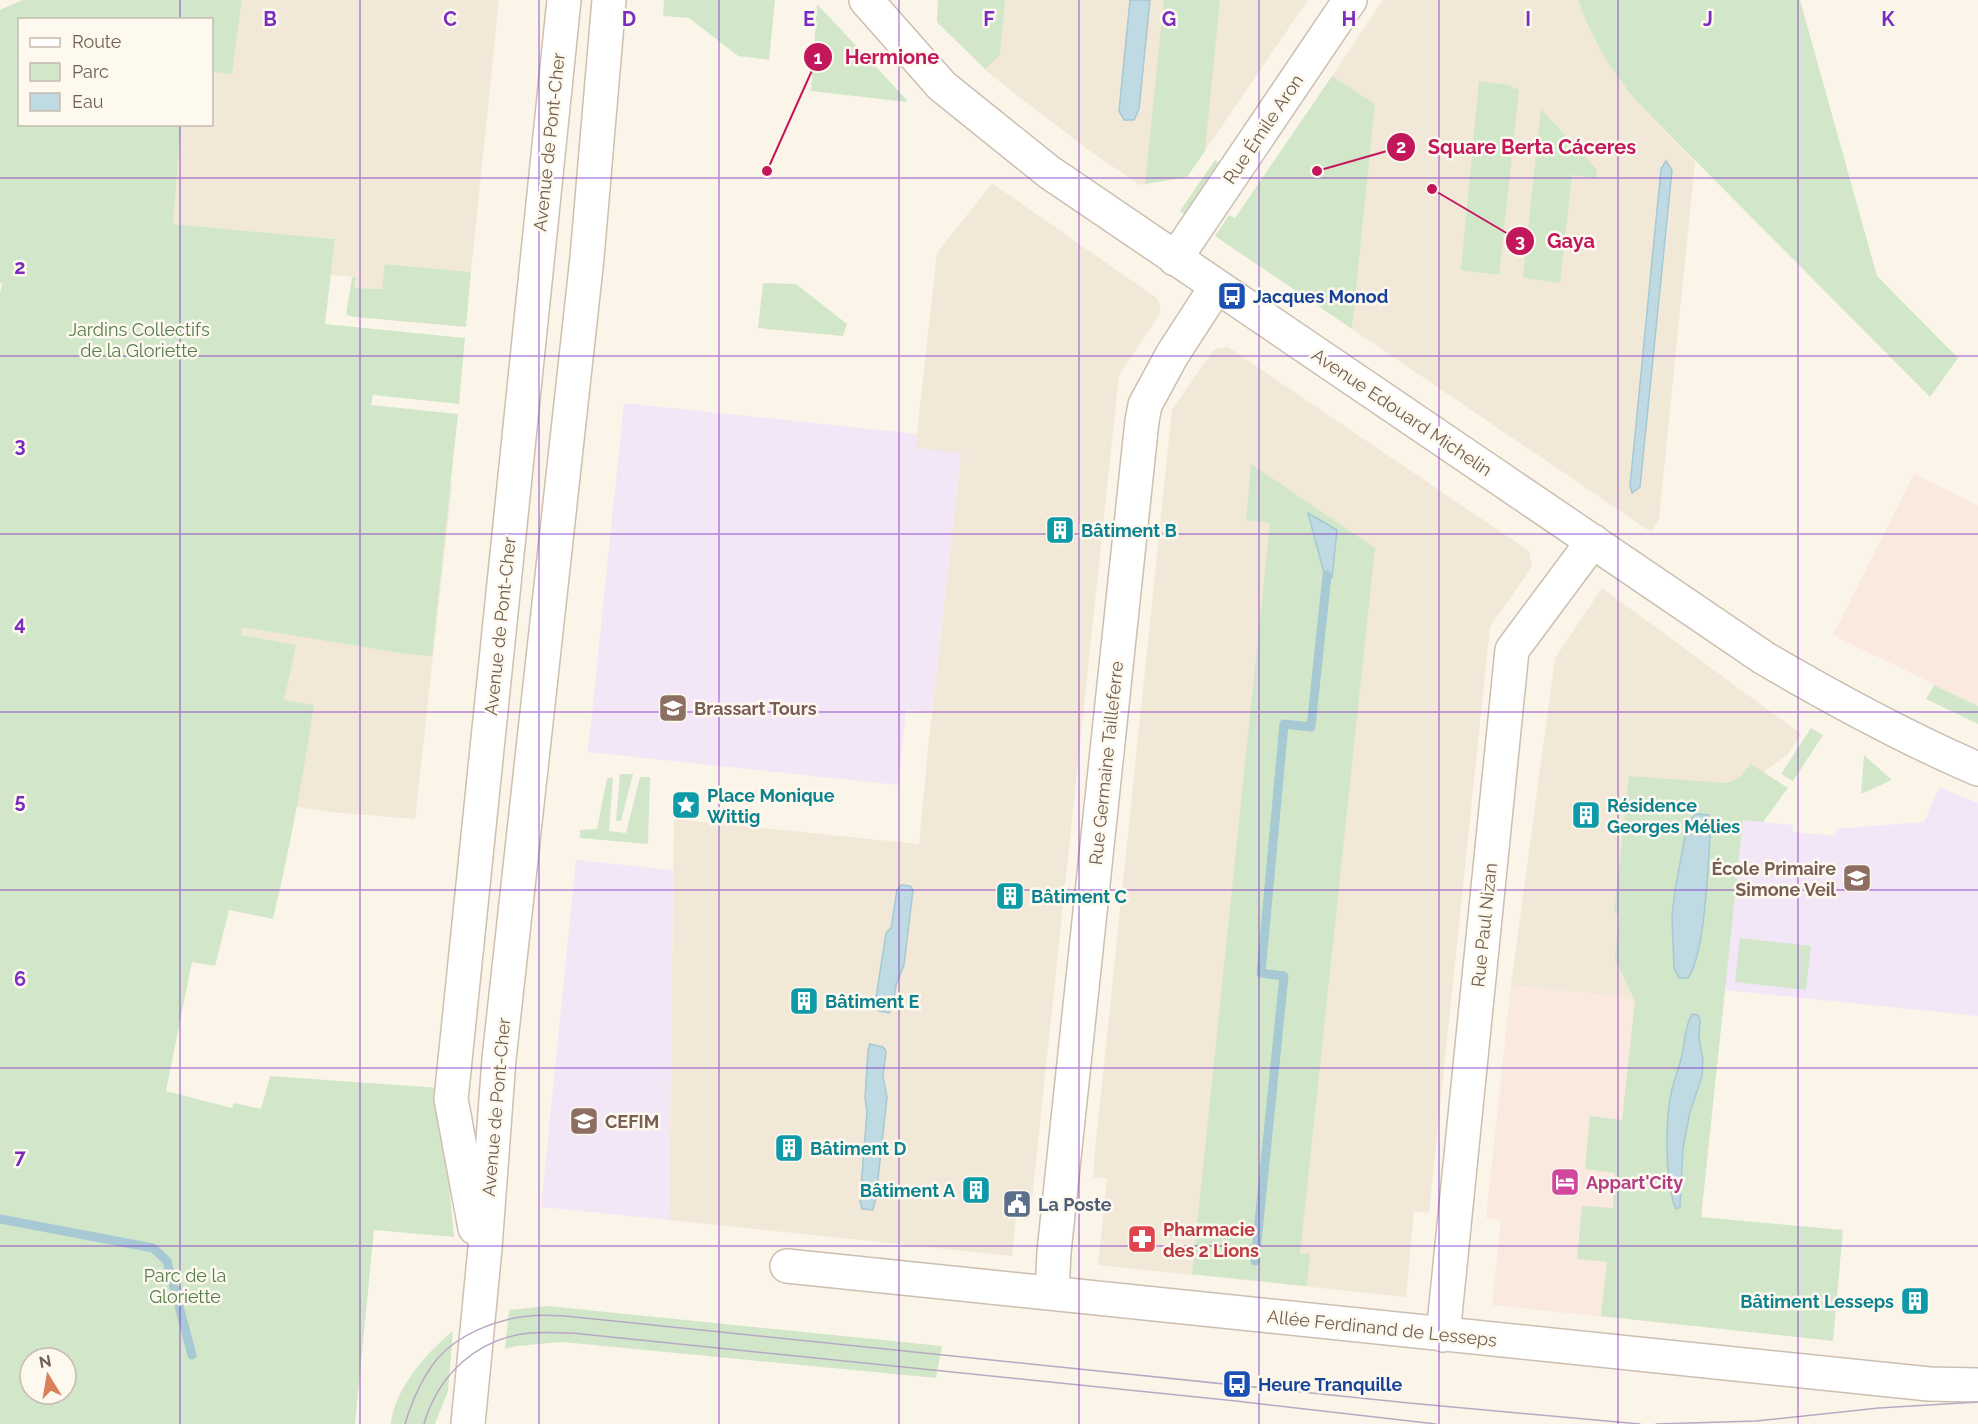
<svg xmlns="http://www.w3.org/2000/svg" width="1978" height="1424" viewBox="0 0 1978 1424" font-family="Raleway,sans-serif">
<rect width="100%" height="100%" fill="#fbf5e9"/>
<path fill="#f2e8d8" d="M242,0h257l-28,272 -85,-8 -3,25 -29,-1 1,-11 -24,-2 4,-36 -162,-15 8,-99 31,-1v-52l20,2z
M938,0h370l-121,177 -47,8 -49,-33 -100,-77 -54,-53z
M1383,0h195l16,38 28,46 20,24 53,54 -36,358 -8,12 -299,-203 23,-225 -43,-28z
M992,183l166,116 3,13 -42,63 -89,843 -14,-1 -4,39 -343,-36 5,-401 245,25 9,-95 33,-295 -45,-6 1,-15 20,-180z
M1228,347l301,204 3,16 -42,60 -61,586 -15,-2 -8,86 -308,-32 9,-86 -14,-2 2,-26 77,-741 42,-61z
M452,484l-37,335 -84,-7 -34,-5 -74,-33 19,-148z
M1602,588l199,146 -13,20 -24,18 -19,28 -22,208 -212,-23 44,-327z"/>
<path fill="#fae9de" d="M1914,474l64,31v201l-145,-71z
M1511,985l212,23 -33,318 -198,-21 9,-85 -15,-2z"/>
<path fill="#f2e6f7" d="M624,403l293,31 -1,14 45,5 -29,259 -26,-3 -8,76 -310,-33z
M1939,787l39,16v213l-253,-26 18,-170 50,5 -1,7 43,4 2,-7 87,-7z
M576,860l97,10 -4,350 -128,-13z"/>
<path fill="#d2e7c9" fill-rule="evenodd" d="M22,0h220l-10,74 -20,-2v-52h-192v104l161,1 -8,99 162,15 -10,85 140,14 -6,66 -86,-9 -2,10 87,9 -26,242 -26,-2 -164,-27v8l54,10 -12,55 30,5c-11,72 -24,143 -41,214l-44,-9 -14,56 -23,-4 -26,129 66,17 2,-5 27,6 9,-33 170,12 14,149 -80,-7 -19,194h-355v-1131l2,-9 -2,-1v-273zM30,1358h36v36h-36z
M664,0h111l-6,60 -31,-4 -49,-38 -26,-2z
M938,0h67l-5,55 -15,14 -48,-47z
M1164,0h56l-15,151 -18,26 -42,7z
M1578,0h222l77,276 81,82 -28,39 -295,-297c-25,-31 -44,-63 -57,-100z
M817,4l90,96v2l-96,-11z
M1332,76l43,28 -23,225 -137,-93 14,-21 6,3z
M1479,81l30,4 10,5 -20,185 -38,-5z
M1541,109l56,61 -1,8 -24,-3 -12,108 -35,-5 -2,-2z
M1215,160l8,5 -35,51 -8,-5z
M385,264l86,8 -5,55 -111,-10 -9,-2 6,-38h4l-2,11 28,1z
M763,283l33,1 51,40 -4,12 -85,-8z
M1251,464l124,84 -75,706 10,-1 -3,33 -115,-12 78,-751 -24,-3z
M1934,685l44,21v18l-52,-25z
M1811,728l12,7 -30,46 -12,-7z
M1864,755l28,25 -31,14z
M1751,764l37,24 -25,34 -20,-2 -42,397 142,13 -10,111 -232,-25 6,-54 -30,-3 5,-53 31,2 2,-35 -30,-4 5,-53 32,4 13,-119 -20,-42 4,-45 -5,-1 15,-137 97,7 12,-4z
M620,774h13l-12,47h-5z
M640,777h10l-2,67 -68,-6v-8l17,-1 10,-51h6l-4,53 17,2z
M1740,938l71,8 -5,44 -71,-8z
M548,1306l394,40 -6,32 -374,-36 -45,4 -12,3 4,-39z
M453,1331l-5,60 -13,33h-44c3,-35 36,-72 62,-93z"/>
<path fill="#bfdae3" stroke="#a6c9d3" stroke-width="1.5" d="M1130,0h20l-11,109 -5,11h-10l-5,-9z
M1666,161l6,9 -32,317 -8,6 -2,-7 31,-317z
M1308,513l29,17 -5,47 -8,-4z
M1695,814l14,1 2,10c-3,34 -5,128 -23,153h-9l-5,-10 -2,-52 3,-26 12,-64z
M901,885l9,1 3,4 -9,75 -8,20 -3,20 -4,8 -10,-2 -4,-7 11,-71 5,-5 6,-38z
M1692,1014l6,1 2,5 -1,19 4,21 -1,16 -12,36 -7,36 -3,59 -4,2c-11,-25 -11,-86 -5,-115 2,-12 7,-23 10,-35 4,-16 3,-31 11,-45z
M870,1044l13,3 3,4 -3,26 4,20 -11,100 -3,13 -11,-1 -2,-8 7,-89 -2,-14 3,-48z"/>
<g fill="none" stroke-linecap="round" stroke-linejoin="round">
<path stroke="#a6c9d3" stroke-width="9" d="M0,1219l153,29 14,13 25,94
M1255,1261l29,-285 -23,-3 23,-249 27,3 16,-152"/>
<g stroke="#ccbeb0" stroke-width="36">
<path id="minor" d="M866,0l76,86 107,86 715,486c70,41 139,79 214,111
M1175,259l175,-259
M787,1266l1142,118 49,1
M1052,1293l2,-41 88,-831 3,-16 27,-50 44,-68
M1443,1335l69,-685 81,-109"/>
</g>
<g stroke="#cebfae" stroke-width="36">
<path id="secondary" d="M475,1228l-24,-129 113,-1099
M468,1424l17,-176 14,-189 88,-801 22,-258"/>
</g>
<use href="#minor" stroke="#fff" stroke-width="33"/>
<use href="#secondary" stroke="#fff" stroke-width="33"/>
<path stroke="#b9a8c4" stroke-width="1.5" d="M405,1424c7,-23 17,-47 33,-66 21,-24 59,-39 91,-42 15,-2 31,0 46,1l834,86 231,21
M424,1424c14,-49 53,-86 106,-91 14,-1 28,0 42,0l664,68 200,23
M1656,1424l100,-3 123,-13 99,-6"/>
</g>
<path fill="none" stroke="#7b2cbf" stroke-width="1.5" stroke-opacity="0.55" d="M180,0v20M360,0v1424M539,0v1424M719,0v1424M899,0v1424M1079,0v1424M1259,0v1424M1439,0v1424M1618,0v1424M1798,0v1424M180,124v1300M0,178h1978M0,356h1978M0,534h1978M0,712h1978M0,890h1978M0,1068h1978M0,1246h1978"/>
<defs>
<g id="bus-square" transform="scale(1.5)"><rect x="-9" y="-9" width="18" height="18" rx="4" fill="#1a4fb4" stroke="#fdf9ef"/><path d="M-5-6H5V4H4V6H2V4H-2V6H-4V4H-5ZM-3.5-4V0h7V-4ZM-3.5 1.2v1.5H-2V1.2ZM2 1.2v1.5H3.5V1.2Z" fill="#fff"/></g>
<g id="building-square" transform="scale(1.5)"><rect x="-9" y="-9" width="18" height="18" rx="4" fill="#0f9aa8" stroke="#fdf9ef"/><path d="M-4-6H4V6H1V3H-1V6H-4ZM-2.5-4.3h1.7v1.8h-1.7ZM.8-4.3h1.7v1.8H.8ZM-2.5-1h1.7V.8h-1.7ZM.8-1h1.7V.8H.8Z" fill="#fff"/></g>
<g id="university-square" transform="scale(1.5)"><rect x="-9" y="-9" width="18" height="18" rx="4" fill="#8d6e63" stroke="#fdf9ef"/><path d="M0-5L7-2L0 1L-7-2ZM-4 1L0 2.5L4 1V4Q0 6-4 4Z" fill="#fff"/></g>
<g id="sight-square" transform="scale(1.5)"><rect x="-9" y="-9" width="18" height="18" rx="4" fill="#0f9aa8" stroke="#fdf9ef"/><path d="M0-6L1.8-2.2L6-1.7L2.9 1.2L3.7 5.4L0 3.3L-3.7 5.4L-2.9 1.2L-6-1.7L-1.8-2.2Z" fill="#fff"/></g>
<g id="school-square" transform="scale(1.5)"><rect x="-9" y="-9" width="18" height="18" rx="4" fill="#8d6e63" stroke="#fdf9ef"/><path d="M0-5L7-2L0 1L-7-2ZM-4 1L0 2.5L4 1V4Q0 6-4 4Z" fill="#fff"/></g>
<g id="hotel-square" transform="scale(1.5)"><rect x="-9" y="-9" width="18" height="18" rx="4" fill="#d1479c" stroke="#fdf9ef"/><path d="M-6-4.5h1.5V1H6V5H4.5V3h-9V5H-6ZM-4 0a1.8 1.8 0 1 1 3.6 0ZM.5 0V-2.5h3Q6-2.5 6 0Z" fill="#fff"/></g>
<g id="civic-square" transform="scale(1.5)"><rect x="-9" y="-9" width="18" height="18" rx="4" fill="#5c6f8a" stroke="#fdf9ef"/><path d="M-.6-6.5H3V-4.5H.6V-3L4-1V1h2V6H-6V1h2V-1L-.6-3ZM-1.2 2.5V6h2.4V2.5Z" fill="#fff"/></g>
<g id="pharmacy-square" transform="scale(1.5)"><rect x="-9" y="-9" width="18" height="18" rx="4" fill="#e0444e" stroke="#fdf9ef"/><path d="M-2-6h4v4h4v4h-4v4h-4v-4h-4v-4h4Z" fill="#fff"/></g>
</defs>
<g fill-rule="evenodd">
<use href="#bus-square" x="1232" y="296"/>
<use href="#building-square" x="1060" y="530"/>
<use href="#university-square" x="673" y="708"/>
<use href="#sight-square" x="686" y="805"/>
<use href="#building-square" x="1586" y="815"/>
<use href="#school-square" x="1857" y="878"/>
<use href="#building-square" x="1010" y="896"/>
<use href="#building-square" x="804" y="1001"/>
<use href="#university-square" x="584" y="1121"/>
<use href="#building-square" x="789" y="1148"/>
<use href="#hotel-square" x="1565" y="1182"/>
<use href="#building-square" x="976" y="1190"/>
<use href="#civic-square" x="1017" y="1204"/>
<use href="#pharmacy-square" x="1142" y="1239"/>
<use href="#building-square" x="1915" y="1301"/>
<use href="#bus-square" x="1237" y="1384"/>
</g>
<g text-anchor="middle" dominant-baseline="central" stroke-width="5" stroke-linejoin="round" paint-order="stroke">
<g font-size="18" fill="#735f4f" stroke="#fdf9ef">
<text transform="translate(1263 129) rotate(-56)">Rue Émile Aron</text>
<text transform="translate(549 142) rotate(-84)">Avenue de Pont-Cher</text>
<text transform="translate(1402 412) rotate(34)">Avenue Edouard Michelin</text>
<text transform="translate(500 626) rotate(-84)">Avenue de Pont-Cher</text>
<text transform="translate(1106 763) rotate(-84)">Rue Germaine Tailleferre</text>
<text transform="translate(1484 925) rotate(-84)">Rue Paul Nizan</text>
<text transform="translate(496 1107) rotate(-85)">Avenue de Pont-Cher</text>
<text transform="translate(1382 1328) rotate(6)">Allée Ferdinand de Lesseps</text>
</g>
<g font-size="18" font-weight="bold" fill="#164399" stroke="#fdf9ef" text-anchor="start">
<text x="1253" y="296">Jacques Monod</text>
<text x="1258" y="1384">Heure Tranquille</text>
</g>
<g font-size="18" fill="#557d4b" stroke="#fdf9ef">
<text x="139" y="329">Jardins Collectifs<tspan x="139" dy="21">de la Gloriette</tspan></text>
<text x="185" y="1275">Parc de la<tspan x="185" dy="21">Gloriette</tspan></text>
</g>
<g font-size="18" font-weight="bold" fill="#0d838f" stroke="#fdf9ef" text-anchor="start">
<text x="1081" y="530">Bâtiment B</text>
<text x="707" y="795">Place Monique<tspan x="707" dy="21">Wittig</tspan></text>
<text x="1607" y="805">Résidence<tspan x="1607" dy="21">Georges Mélies</tspan></text>
<text x="1031" y="896">Bâtiment C</text>
<text x="825" y="1001">Bâtiment E</text>
<text x="810" y="1148">Bâtiment D</text>
<text x="955" y="1190" text-anchor="end">Bâtiment A</text>
<text x="1894" y="1301" text-anchor="end">Bâtiment Lesseps</text>
</g>
<g font-size="18" font-weight="bold" fill="#785e54" stroke="#fdf9ef" text-anchor="start">
<text x="694" y="708">Brassart Tours</text>
<text x="1836" y="868" text-anchor="end">École Primaire<tspan x="1836" dy="21">Simone Veil</tspan></text>
<text x="605" y="1121">CEFIM</text>
</g>
<g font-size="18" font-weight="bold" fill="#b23c85" stroke="#fdf9ef" text-anchor="start">
<text x="1586" y="1182">Appart'City</text>
</g>
<g font-size="18" font-weight="bold" fill="#4e5e75" stroke="#fdf9ef" text-anchor="start">
<text x="1038" y="1204">La Poste</text>
</g>
<g font-size="18" font-weight="bold" fill="#be3a42" stroke="#fdf9ef" text-anchor="start">
<text x="1163" y="1229">Pharmacie<tspan x="1163" dy="21">des 2 Lions</tspan></text>
</g>
</g>
<g font-size="20" text-anchor="middle" font-weight="bold" fill="#7b2cbf" stroke="#fdf9ef" stroke-width="5" stroke-linejoin="round" paint-order="stroke">
<text x="270" y="26">B</text>
<text x="450" y="26">C</text>
<text x="629" y="26">D</text>
<text x="809" y="26">E</text>
<text x="989" y="26">F</text>
<text x="1169" y="26">G</text>
<text x="1349" y="26">H</text>
<text x="1528" y="26">I</text>
<text x="1708" y="26">J</text>
<text x="1888" y="26">K</text>
<text x="20" y="274">2</text>
<text x="20" y="452">3</text>
<text x="20" y="630">4</text>
<text x="20" y="808">5</text>
<text x="20" y="986">6</text>
<text x="20" y="1164">7</text>
</g>
<path fill="none" stroke="#c2185b" stroke-width="2" d="M767 171L818 57M1317 171L1401 147M1432 189L1520 241"/>
<g fill="#c2185b" stroke="#fdf9ef" stroke-width="2">
<circle cx="767" cy="171" r="6"/>
<circle cx="1317" cy="171" r="6"/>
<circle cx="1432" cy="189" r="6"/>
<circle cx="818" cy="57" r="15"/>
<circle cx="1401" cy="147" r="15"/>
<circle cx="1520" cy="241" r="15"/>
</g>
<g font-size="18" text-anchor="middle" font-weight="bold" fill="#fff">
<text x="818" y="64">1</text>
<text x="1401" y="153">2</text>
<text x="1520" y="247">3</text>
</g>
<g font-size="20" text-anchor="middle" font-weight="bold" fill="#c2185b" stroke="#fdf9ef" stroke-width="5" stroke-linejoin="round" paint-order="stroke">
<text x="892" y="64">Hermione</text>
<text x="1532" y="154">Square Berta Cáceres</text>
<text x="1571" y="248">Gaya</text>
</g>
<rect x="18" y="18" width="195" height="108" fill="#fdf9ef" stroke="#c6bbaf" stroke-width="1.5"/>
<rect x="30" y="38" width="30" height="9" fill="#ffffff" stroke="#c6bbaf" stroke-width="1.5"/>
<text x="72" y="48" font-size="18" fill="#735f4f">Route</text>
<rect x="30" y="63" width="30" height="18" fill="#d2e7c9" stroke="#c6bbaf" stroke-width="1.5"/>
<text x="72" y="78" font-size="18" fill="#735f4f">Parc</text>
<rect x="30" y="93" width="30" height="18" fill="#bfdae3" stroke="#c6bbaf" stroke-width="1.5"/>
<text x="72" y="108" font-size="18" fill="#735f4f">Eau</text>
<g transform="translate(48 1376) rotate(349)"><circle r="28" fill="#fdf9ef" stroke="#c6bbaf" stroke-width="1.5"/>
<path d="M0-4.5L10 22L0 15L-10 22Z" fill="#d8815b"/>
<text y="-9" font-size="16" font-weight="bold" text-anchor="middle" fill="#735f4f">N</text>
</g>
</svg>
